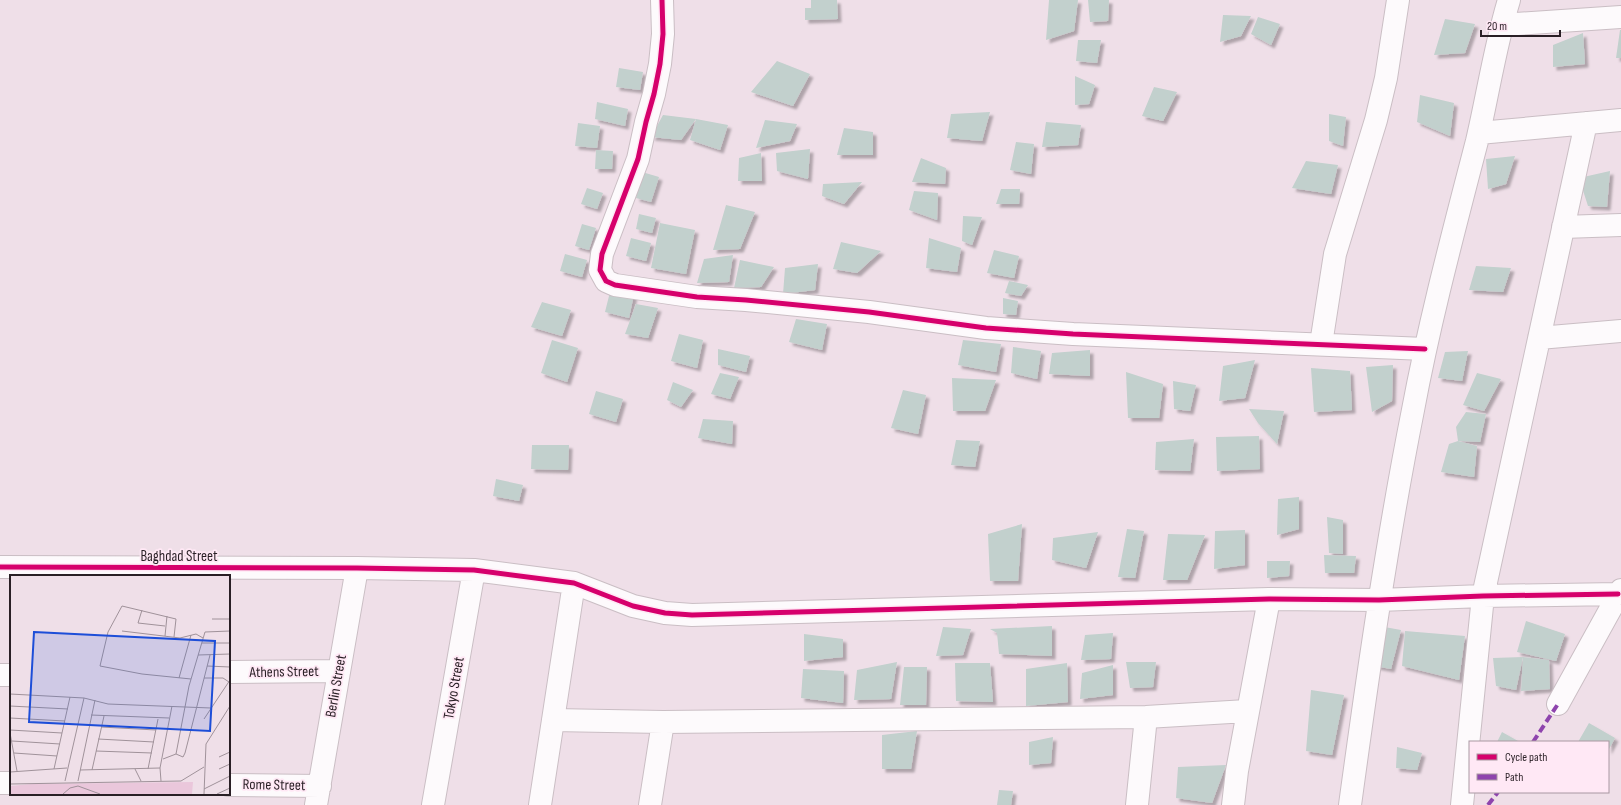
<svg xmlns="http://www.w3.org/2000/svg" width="1621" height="805" viewBox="0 0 1621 805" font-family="'Sofia Sans Condensed',sans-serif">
<defs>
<filter id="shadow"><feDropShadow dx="3.5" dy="3.5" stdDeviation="1" flood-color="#0004"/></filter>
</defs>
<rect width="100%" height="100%" fill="#efdfe8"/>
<path fill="#c2d0cd" filter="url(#shadow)" d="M811,0h26l1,19 -33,1v-12h6z
M1049,0h29l-4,31 -28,9z
M1088,0h21l-1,21 -18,1z
M1223,15l28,1 -10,20 -21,6z
M1258,17l22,7 -9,21 -20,-11z
M1445,19l30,5 -10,29 -31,2z
M1620,30h1v28h-5z
M1583,33l2,31 -32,3v-22z
M1078,40h23l-4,23 -21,-2z
M777,61l33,13 -17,32 -42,-14z
M619,68l24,4 -3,18 -24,-3z
M1075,76l20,9 -6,19 -14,1z
M1154,87l23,5 -14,29 -21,-5z
M1420,95l34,8 -4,33 -33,-14z
M597,102l31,7 -3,17 -30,-7z
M990,112l-8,29 -35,-3 4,-24z
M1329,114l17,3 -3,29 -14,-5z
M663,115l33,4 32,6 -8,25 -30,-10 6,-21 -15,21 -30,-3z
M765,120l32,4 -7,17 -34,7z
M1046,122l35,3 -3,20 -36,2z
M578,123l22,3 -3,22 -22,-2z
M844,128l29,4v23h-36z
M1016,142l18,2 -3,30 -21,-4z
M810,149l-2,30 -31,-8 -1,-18z
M596,150l17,1 -1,18h-17z
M761,153l1,28h-24l1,-23z
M1515,156l-9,28 -18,5 -2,-30z
M921,158l25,10 -1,16 -33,-2z
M1306,161l32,4 -7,29 -39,-6z
M1610,171l-3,36 -19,-1 -9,-28z
M642,172l17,5 -8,25 -15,-4z
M862,182l-18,22 -22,-8 1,-12z
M587,188l16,5 -6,16 -16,-5z
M1001,189h19l-1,15h-23z
M914,191l24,2 -1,27 -28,-10z
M726,205l29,7 -15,37 -27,1z
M639,214l17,4 -4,15 -16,-4z
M963,216l19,1 -10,28 -10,-4z
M660,223l35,7 -9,44 -35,-6z
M582,224l14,4 -7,22 -14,-4z
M631,238l20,5 -5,18 -20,-5z
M929,238l32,10 -4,24 -31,-4z
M841,242l40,9 -24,22 -24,-4z
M994,250l25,6 -5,22 -27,-5z
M565,254l22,6 -5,17 -22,-6z
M733,255l-4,27 -32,1 7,-24z
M740,260l34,7 -13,20 -27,1z
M818,264l-3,26 -32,4 2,-26z
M1476,266l35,2 -8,24 -34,-2z
M1009,281l19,4 -7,11 -16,-3z
M611,288l23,6 -5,24 -24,-6z
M1003,298l15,3 -2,14 -13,-1z
M542,302l29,8 -9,26 -31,-9z
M636,304l22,4 -10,30 -23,-4z
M796,319l31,5 -5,26 -33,-8z
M679,334l24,6 -6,28 -26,-7z
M552,340l26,8 -11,34 -26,-9z
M963,340l38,4 -5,28 -38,-7z
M1013,347l28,4 -4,28 -26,-6z
M718,349l32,7 -4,16 -28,-7z
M1090,350v26l-41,-2 3,-21z
M1468,351l-6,30 -24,-3 7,-26z
M1255,360l-10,38 -26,3 4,-35z
M1393,365l-1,36 -20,11 -6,-45z
M1311,368l39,3 2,39 -38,2z
M1126,372l37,12 -4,34h-31z
M720,373l19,4 -9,22 -19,-5z
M1477,373l24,6 -17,32 -21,-6z
M952,378l44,2 -11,31h-32z
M1173,381l23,4 -6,26 -16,-2z
M673,382l20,8 -12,17 -14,-7z
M903,390l23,5 -8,39 -27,-6z
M596,391l27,8 -7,23 -27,-8z
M1249,409l35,2 -7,33 -19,-21z
M1466,412l20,2 -6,28 -22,-1 -2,-14z
M703,419l30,2 -1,23 -34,-6z
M1259,436l1,33 -43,2 -1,-34z
M1194,439l-4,32 -35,-1 1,-28z
M956,440l24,1 -5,26 -24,-2z
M1458,441l19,5 -3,31 -33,-5 8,-28z
M532,445h37l-1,25 -37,-1z
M496,479l27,6 -4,16 -26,-5z
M1299,497v32l-22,6 1,-36z
M1327,517l16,3v34l-14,-1z
M1022,524l-4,57h-28l-2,-47z
M1127,529l17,2 -9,47 -17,-1z
M1245,530v35l-31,4 1,-38z
M1098,532l-12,36 -34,-8 1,-22z
M1168,534l37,1 -18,45h-24z
M1324,555l32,1 -2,17h-29z
M1267,561h23l-1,15 -22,2z
M1526,621l39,13 -9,27 -39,-9z
M1052,626v30l-53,-2 -2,-21 -7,-4z
M1379,626l22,4 -10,39 -16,-3z
M943,627l28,2 -8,26 -27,1z
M1405,631l60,5 -6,44 -57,-14z
M1113,633l-2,26 -30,1 4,-25z
M804,634l39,5v18l-39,4z
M1523,657l26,3 1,29 -29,2 2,-34 -7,33 -20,-4 -3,-28z
M897,662l-6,37 -37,1 3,-30z
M1126,662h30l-3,25 -23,1z
M955,663h35l3,39 -37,-1z
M1067,663l1,39 -42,4v-37z
M1113,665v30l-33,4 2,-26z
M904,667h23l-1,38h-26z
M803,669l41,2 -1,32 -42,-5z
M1311,690l33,5 -12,60 -26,-4z
M1589,723l26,15 -7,13v-9h-30z
M917,731l-6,38h-29v-34z
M1502,732l16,9v1h-21z
M1053,737l-2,26 -22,2v-23z
M1397,747l25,6 -5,17 -21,-2z
M1226,765l-14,38 -36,-5 2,-31z
M999,790l14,1 -2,14h-14z"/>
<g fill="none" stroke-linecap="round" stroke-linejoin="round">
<g stroke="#cabec4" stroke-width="24">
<path id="minor" d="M662,0l1,34 -3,30 -6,30 -8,28 -8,37 -36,95 -2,16 6,11 9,4 82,12 49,3 123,12 117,16 87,6 352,15
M1502,25l119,-8
M1479,133l142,-13
M1563,227l58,-2
M1539,338l82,-7
M1321,344l14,-90 41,-134 10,-42 12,-78
M0,567l357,1 117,2 100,13 59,23 32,7 27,2 577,-16 110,1 104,-4 135,-2
M229,672l109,-1
M0,675h11
M1558,704l63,-114
M553,720l110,2 483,-5 101,-6
M0,783h11
M229,785l91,1
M316,805l41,-237
M433,805l41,-235
M540,805l34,-222
M650,805l13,-83
M1137,805l9,-88
M1233,805l4,-34 32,-172
M1350,805c18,-132 37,-264 63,-395 17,-91 41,-180 64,-269 11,-47 18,-95 32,-141
M1462,805l21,-209 103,-473"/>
</g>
<use href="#minor" stroke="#fdfafc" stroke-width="22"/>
<path stroke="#8e44ad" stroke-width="4" stroke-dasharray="8 4" stroke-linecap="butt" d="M1533,742l25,-38
M1488,805l10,-13"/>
<g stroke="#ffe8f5" stroke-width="8">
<path id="cycleway" d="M662,0l1,34 -3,30 -6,30 -8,28 -8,37 -36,95 -2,16 6,11 9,4 82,12 49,3 123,12 117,16 87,6 352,15
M0,567l357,1 117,2 100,13 59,23 32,7 27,2 577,-16 110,1 104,-4 135,-2"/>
</g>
<use href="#cycleway" stroke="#d6006c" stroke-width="5"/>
</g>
<g text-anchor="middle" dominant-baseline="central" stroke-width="3.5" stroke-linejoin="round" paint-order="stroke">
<g font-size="15" fill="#291f25" stroke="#ffe8f5">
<text x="179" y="556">Baghdad Street</text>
<text transform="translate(284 672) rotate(-1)">Athens Street</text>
<text transform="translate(336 686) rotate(-80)">Berlin Street</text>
<text transform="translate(454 688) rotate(-80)">Tokyo Street</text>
<text transform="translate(274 785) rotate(1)">Rome Street</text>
</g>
</g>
<g transform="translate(10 575)">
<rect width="220" height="220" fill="#efdfe8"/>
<path d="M183,207l-1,12h-182v-8l22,-2z" fill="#eac7db"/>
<path fill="none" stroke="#a0929a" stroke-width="1" d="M132,35l-4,13 27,3M202,44h18M112,56l58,7 16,-4 7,4M155,61l2,-20M164,62l2,-18 -54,-13 -14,26 -8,34 42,8 49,5M192,68h28M188,80l32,-1M197,91l23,1M169,103l12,-43M194,103h19l6,4M0,119l74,4 24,6 103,4M0,131l58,3M81,140l78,3M0,143l55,3M194,144l26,-39M91,152l55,3M0,155l52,3M0,158l7,38M88,164l56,3M2,166l48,3M86,176l56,2M4,178l43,3M166,179l13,-68 16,-54 25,-1M209,182l11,-5M153,184l13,-5 7,3 2,-4 25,-98M150,193l1,13M44,194l16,-72M125,194l6,12M138,194l10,-50M209,194l11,-5M70,195l80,-2 12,-62M82,195l12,-54M0,197l57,-4M55,206l19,-83M68,206l17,-81M0,209l171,-3 23,-14M194,214l26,-13M53,219l7,-6 8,-2 22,8M194,219l2,-50 24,-38M207,219l13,-6"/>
<path fill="#1d4ed8" fill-opacity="0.15" stroke="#1d4ed8" stroke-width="2" d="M24,57l181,9 -5,90 -181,-9z"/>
<rect width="220" height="220" fill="none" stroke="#291f25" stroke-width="2"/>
</g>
<rect x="1469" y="741" width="140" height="52" fill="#ffe8f5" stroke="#a998a2"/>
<rect x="1477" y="754" width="20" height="6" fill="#d6006c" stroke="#a998a2"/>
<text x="1505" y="761" font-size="12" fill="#291f25">Cycle path</text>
<rect x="1477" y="774" width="20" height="6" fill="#8e44ad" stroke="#a998a2"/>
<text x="1505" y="781" font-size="12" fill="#291f25">Path</text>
<path d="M1481 30v6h79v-6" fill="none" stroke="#291f25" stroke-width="2"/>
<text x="1487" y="30" font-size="12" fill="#291f25" stroke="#ffe8f5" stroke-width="3" paint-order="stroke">20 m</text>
</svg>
